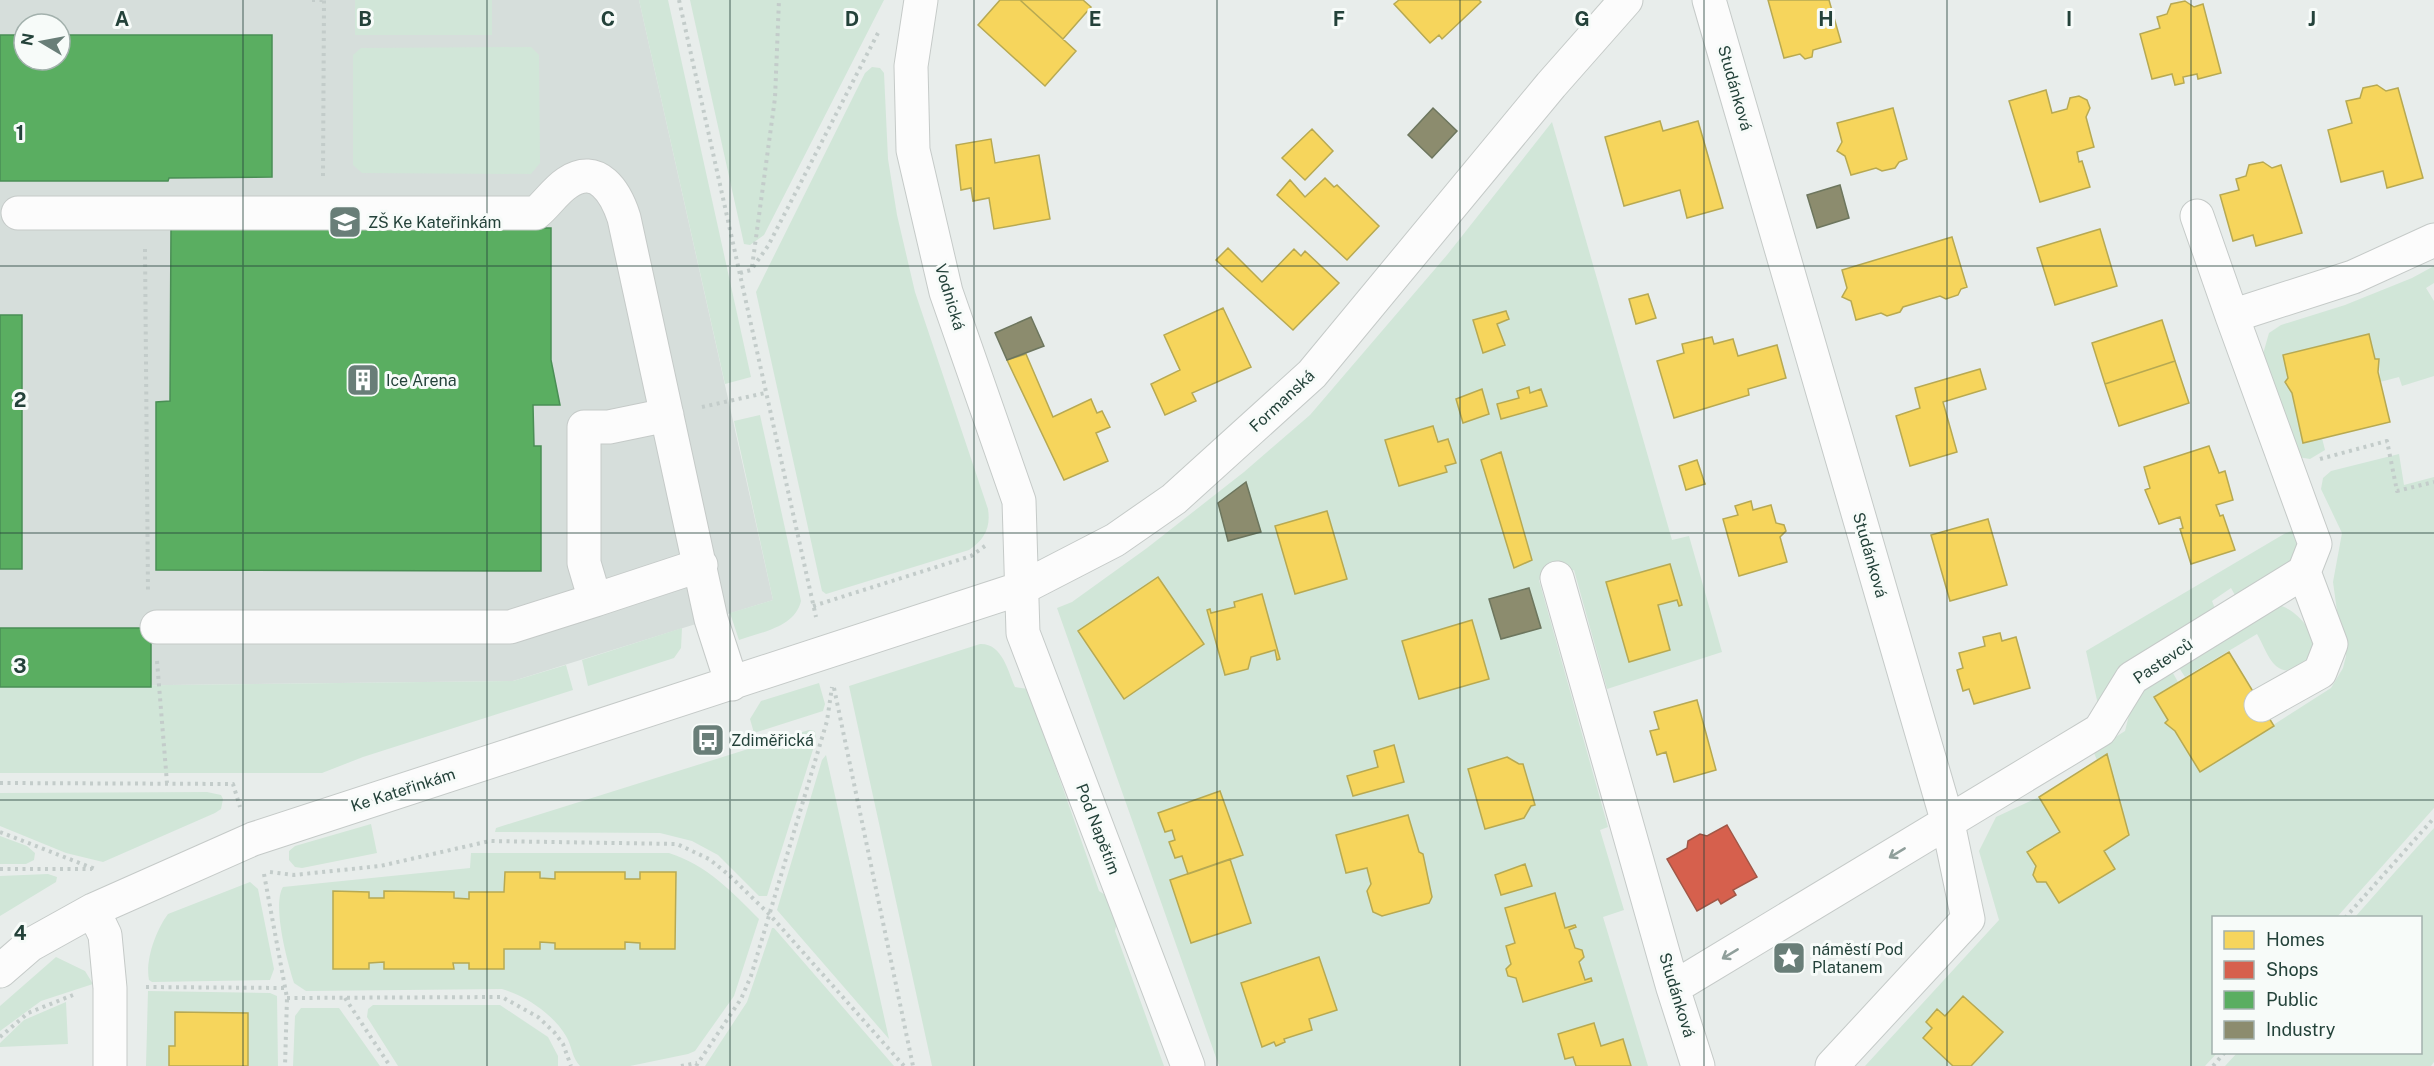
<svg xmlns="http://www.w3.org/2000/svg" width="2434" height="1066" viewBox="0 0 2434 1066" font-family="'Public Sans',sans-serif">
<rect width="100%" height="100%" fill="#e8edeb"/>
<path fill="#d6dedb" fill-rule="evenodd" d="M0,0h639l134,600 -260,81 -513,6zM24,24h36v36h-36z"/>
<path fill="#d1e6d8" fill-rule="evenodd" d="M355,0h137v35h-137z
M639,0h29l83,377 -26,7z
M690,0h194l-120,235 -14,10 -6,-1z
M531,47l8,8 1,108 -9,11 -169,-1 -9,-8v-110l8,-7z
M872,67l8,1 4,5 4,86 9,56 18,77 73,217c3,19 -4,31 -19,41l-143,44 -4,-3 -66,-299 109,-219z
M1552,122l120,418 17,-4 33,116 -115,37 -33,-119 -35,10 69,247 -8,3 24,80 -21,7 45,149h-429l-162,-458 15,-6 75,-54 97,-76 66,-57 137,-160z
M2434,266v17l-8,5 8,13v75l-32,10 -3,-9 -19,5 -1,-22 -4,-1 -6,-25 -86,21 5,23 -3,4 7,11 11,50 19,-5 3,12 -15,9 -12,-2 -35,-103 6,-21 12,-8 64,-20 67,-27z
M760,415l41,186c-6,26 -39,31 -62,39l-9,-27 43,-13 -39,-179z
M2399,454l5,31 30,-8v331l-97,109 -123,1v134l3,1 -12,13h-340l134,-146 -20,-69 17,-34 43,-20 21,35 -33,21 9,13 -3,9 4,7h9l13,21 56,-34 -11,-18 25,-16 -22,-80 -10,5 -4,-9 32,-20 9,-36 35,-29 9,16 -24,15 14,23 -3,3 10,8 25,41 131,-84 12,-20 3,-12 -1,-22 -8,-23 -4,-29 9,-49 -21,-44 2,-11 8,-7z
M2301,527v27l-64,45 -6,-11 -19,13 4,10 -117,98 -13,-58 198,-117z
M2278,605c15,3 36,23 35,40 -1,17 -21,34 -37,21 -8,-7 -13,-22 -19,-32l-72,43 -9,-14z
M682,628l-1,20 -7,10 -86,28 -6,-26z
M980,644c22,-1 28,27 35,43l13,2 71,202 11,7 9,15 -4,18 49,135h-232l-83,-380z
M566,665l7,25 -210,67 -41,16h-322v-86l513,-6z
M819,683l6,21 -2,7 -69,22 -4,-14 11,-18z
M809,730l6,1 1,9 -49,156h-8l-41,-41 -26,-14 -32,-8 -165,-1 1,-4z
M826,755l63,284 -112,-129 45,-150z
M207,792l14,3 2,4 -2,10 -6,4 -112,49 -37,-9 -66,-27v-33z
M371,824l6,29 -75,15 -7,-1 -6,-7v-9l6,-5z
M2434,828v234l-3,4h-206l12,-13 183,-1v-134l-65,-1z
M0,836l27,10 8,7 -1,7 -8,4h-26z
M471,853h198c38,12 62,38 90,66l-25,77 -39,55 -7,3 -58,12h-50c-8,-8 -8,-20 -14,-30 -13,-22 -40,-40 -64,-47l-196,2 -12,-8c-7,-22 -22,-78 -11,-96l187,-19zM505,872h34l1,6 15,1v-7h69l1,7h15v-7l36,1 -1,76h-34l-1,-6 -15,-1v7h-69l-1,-6 -15,-1v7h-36v20h-35v-6h-16v6h-68l-1,-7 -15,1 -1,6h-35l1,-78 35,1v6h15l1,-7 68,1 1,6 15,1 1,-7h34z
M48,874l9,3 -1,5 -56,34v-40z
M250,882l8,7 16,80 -4,11 -118,2 -3,-2c-4,-20 7,-50 19,-66z
M772,928h2l120,138h-189l42,-64z
M56,957l29,14 8,13 -52,17 -41,30v-25z
M148,991l122,2 7,3 1,70h-30v-53l-72,-1 -1,34h-6v20h-23z
M66,1002l2,42 -68,3v-4l24,-23z
M373,1005h127l48,32 10,19v10h-160l-31,-49 1,-8z
M301,1008h38l41,58h-87l2,-50z"/>
<path fill="#f6d55c" stroke="#b7a952" stroke-width="1.5" d="M1000,0h20l56,51 -31,35 -67,-61z
M1020,0h63l8,7 -28,32z
M1399,0h80l2,2 -39,37 -3,-4 -9,8 -36,-39z
M1768,0h61l12,42 -28,8 -1,7 -7,2 -5,-5 -16,4z
M2185,1l9,6 9,-3 18,69 -23,6 -1,-5 -14,3 1,6 -9,2 -3,-11 -20,5 -12,-45 20,-6 -3,-11 10,-3 4,-10z
M2377,85l9,6 12,-3 25,90 -36,10 -4,-17 -42,11 -13,-52 24,-7 -6,-22 14,-3 3,-10z
M2046,90l6,23 15,-4 3,-11 9,-2 8,4 3,8 -4,9 8,30 -17,5 2,10 3,-1 8,26 -50,15 -31,-101z
M1893,108l14,51 -8,3 -4,6 -13,3 -6,-3 -25,7 -6,-19 -8,-5 5,-9 -5,-19z
M1660,121l3,10 35,-10 25,87 -36,10 -7,-28 -56,16 -19,-69z
M1312,129l21,22 -28,29 -23,-22z
M991,139l4,24 44,-8 11,64 -56,10 -5,-31 -16,3 -2,-13 -10,2 -5,-45z
M2263,162l9,6 9,-3 21,68 -46,13 -3,-11 -20,6 -13,-46 19,-5 -3,-11 10,-3 3,-11z
M1325,178l9,9 3,-2 42,41 -32,34 -70,-65 13,-15 15,17z
M2100,229l17,57 -62,19 -18,-57z
M1952,237l15,50 -6,2 -3,6 -12,4 -6,-3 -37,11 -3,5 -13,4 -6,-3 -25,7 -5,-19 -9,-4 5,-9 -5,-18z
M1228,248l34,34 32,-33 7,7 4,-5 34,32 -46,47 -77,-70z
M1648,294l8,24 -20,6 -7,-25z
M1223,308l28,59 -59,26 4,8 -31,14 -14,-31 29,-14 -16,-35z
M1506,311l3,8 -12,5 8,21 -22,8 -10,-33z
M2162,320l13,41 -70,23 -13,-41z
M2369,334l6,25h4l-1,13 12,50 -87,21 -11,-50 -7,-11 3,-4 -5,-23z
M1712,337l2,7 19,-5 5,17 39,-11 9,33 -38,11 1,6 -75,23 -17,-57 27,-8 -2,-9z
M1026,354l27,63 38,-18 6,14 5,-2 8,16 -14,6 12,28 -44,19 -57,-120z
M2175,361l14,42 -70,23 -14,-42z
M1980,369l6,20 -43,13 14,50 -47,14 -14,-50 24,-8 -5,-20z
M1529,387l1,6 11,-4 6,17 -46,13 -4,-15 22,-6 -2,-7z
M1482,389l7,25 -26,9 -7,-24z
M1433,426l5,16 10,-3 8,24 -11,3 2,6 -48,14 -14,-46z
M2209,446l10,27 6,-2 8,29 -17,5 4,11 3,-1 12,35 -44,14 -11,-35 3,-1 -3,-11 -21,7 -14,-34 5,-2 -6,-21z
M1501,452l31,108 -18,8 -33,-108z
M1697,460l8,24 -19,6 -7,-24z
M1751,501l2,9 18,-5 5,18 8,2 2,6 -6,6 7,25 -48,14 -16,-57 15,-4 -3,-9z
M1327,511l20,68 -52,15 -20,-68z
M1988,519l19,66 -57,16 -19,-66z
M1670,564l12,41 -3,1 -2,-6 -19,5 12,45 -41,12 -23,-80z
M1158,577l46,67 -80,55 -46,-68z
M1262,594l18,65 -3,1 -2,-10 -24,7 -3,12 -23,6 -18,-65 3,-1 1,4 24,-6 -1,-5z
M1472,620l17,59 -70,20 -17,-58z
M2000,633l2,8 14,-4 14,51 -56,16 -5,-15 -6,2 -6,-21 6,-2 -4,-15 26,-7 -2,-9z
M2229,652l45,74 -74,46 -25,-41 -10,-8 3,-3 -14,-23z
M1697,700l19,70 -42,12 -8,-30 -9,3 -7,-24 9,-2 -5,-17z
M1394,745l10,37 -51,14 -6,-20 31,-9 -4,-16z
M2107,754l22,81 -25,16 11,18 -56,34 -13,-21h-9l-4,-7 3,-9 -9,-14 33,-20 -21,-35z
M1507,757l12,7h4l12,41 -4,1 -7,12 -39,11 -17,-60z
M1220,791l23,64 -55,19 -6,-18 -7,2 -6,-16 6,-2 -3,-10 -7,2 -7,-19z
M1408,815l11,37 4,2 9,43 -3,6 -47,13 -9,-4 -6,-21 4,-7 -4,-16 -21,5 -10,-38z
M1230,859l21,64 -60,20 -21,-63z
M1525,864l7,22 -31,9 -6,-20z
M505,872h35v6l15,1v-7h70v7h15v-7h36l-1,77h-35v-6l-15,-1v7h-70v-6l-15,-1v7h-36v20h-35v-6h-16l1,6h-70v-7l-15,1v6h-36v-78l36,1v6h15v-7l70,1v6l15,1v-7h35z
M1555,893l10,35 10,-3 1,2 -7,3 6,18 7,2 2,7 -5,5 6,18 6,-2 1,3 -69,21 -7,-24 -8,-2 -2,-7 5,-5 -5,-18 9,-3 -10,-35z
M1319,957l18,53 -28,9 3,11 -28,9 1,3 -9,4 -2,-4 -12,5 -21,-64z
M1963,996l40,36 -32,34h-18l-30,-28 9,-10 -6,-6 11,-13 8,7z
M175,1012l73,1v53h-79v-20h6z
M1594,1023l7,23 22,-7 8,27h-55l-3,-9 -8,2 -7,-25z"/>
<path fill="#d6604d" stroke="#a15747" stroke-width="1.5" d="M1727,825l30,52 -24,13 3,5 -15,9 -3,-5 -21,12 -30,-52 20,-11 1,-7 12,-7 7,2z"/>
<path fill="#5aae61" stroke="#4a8e55" stroke-width="1.5" d="M0,35h24v25h36v-25h212v142l-103,1 -1,3h-168z
M171,227l380,1v132l9,45h-27l1,41h7v125l-385,-1v-168l14,-1z
M0,315h22v254h-22z
M0,628h151v59h-151z"/>
<path fill="#8c8c6e" stroke="#6d765e" stroke-width="1.5" d="M1433,108l24,23 -25,27 -24,-23z
M1840,185l9,33 -32,10 -10,-33z
M1031,317l13,29 -37,14 -12,-27z
M1246,482l15,50 -33,9 -10,-38z
M1529,588l12,40 -40,11 -12,-40z"/>
<g fill="none" stroke-linecap="round" stroke-linejoin="round">
<g stroke="#c5cac8" stroke-width="35">
<path id="minor" d="M921,0l-10,66 2,84 33,142 73,209 4,132 165,433
M1709,0l239,823 20,96 -136,147
M18,213h518c11,-9 19,-22 31,-30 31,-21 49,10 57,35l87,401 21,65
M2197,216l35,100
M667,415l-58,12h-25v136l11,37 106,-35
M1557,578l116,410 25,78
M157,627h353l85,-27
M2261,705l59,-33 11,-28 -27,-72 11,-28 -83,-228 121,-39 81,-37
M93,910l12,25 5,53v78
M0,971l30,-26 63,-35 160,-71 769,-251 93,-48 59,-41 138,-125 239,-289 75,-85
M1673,988l427,-258 32,-52 172,-106"/>
</g>
<path stroke="#c3ccca" stroke-width="4" stroke-dasharray="3 4.5" stroke-linecap="butt" d="M312,0h12
M679,0l137,617
M323,176l1,-176
M145,249l3,343
M752,267l23,-169 4,-98
M740,273l11,-3 17,-24 110,-213
M702,407l63,-14
M2320,459l67,-18 10,50 37,-9
M813,606l158,-50 14,-10
M157,661l10,122
M834,688l79,378
M0,783l233,1 7,23
M0,832l95,37
M0,869h92
M270,872l24,3 86,-9 110,-25 187,3 32,15 20,16 41,40 134,151
M264,874l23,124 -2,68
M2345,918l89,-100
M146,987l138,1
M287,998l215,-1 36,20 16,15 9,12 8,22
M345,998l45,68
M0,1037l28,-24 45,-18
M681,1066l16,-3
M696,1066l45,-67 10,-23 76,-255 5,-34
M2213,1066l12,-14"/>
<use href="#minor" stroke="#fcfcfc" stroke-width="33"/>
</g>
<defs><path id="oneway-shaft" d="M-6 0H5M1.5-3L5.5 0L1.5 3" fill="none" stroke-width="1.6" stroke-linecap="round" stroke-linejoin="round" transform="scale(1.5)"/></defs>
<g stroke="#909f9b">
<use href="#oneway-shaft" transform="translate(1897 853) rotate(149)"/>
<use href="#oneway-shaft" transform="translate(1730 954) rotate(149)"/>
</g>
<path fill="none" stroke="#24423a" stroke-width="1.5" stroke-opacity="0.55" d="M243,0v1066M487,0v1066M730,0v1066M974,0v1066M1217,0v1066M1460,0v1066M1704,0v1066M1947,0v1066M2191,0v1066M0,266h2434M0,533h2434M0,800h2434"/>
<defs>
<g id="school-square" transform="scale(1.725)"><rect x="-9" y="-9" width="18" height="18" rx="4" fill="#697e78" stroke="#f7fbf9"/><path d="M0-5L7-2L0 1L-7-2ZM-4 1L0 2.5L4 1V4Q0 6-4 4Z" fill="#fff"/></g>
<g id="building-square" transform="scale(1.725)"><rect x="-9" y="-9" width="18" height="18" rx="4" fill="#697e78" stroke="#f7fbf9"/><path d="M-4-6H4V6H1V3H-1V6H-4ZM-2.5-4.3h1.7v1.8h-1.7ZM.8-4.3h1.7v1.8H.8ZM-2.5-1h1.7V.8h-1.7ZM.8-1h1.7V.8H.8Z" fill="#fff"/></g>
<g id="bus-square" transform="scale(1.725)"><rect x="-9" y="-9" width="18" height="18" rx="4" fill="#697e78" stroke="#f7fbf9"/><path d="M-5-6H5V4H4V6H2V4H-2V6H-4V4H-5ZM-3.5-4V0h7V-4ZM-3.5 1.2v1.5H-2V1.2ZM2 1.2v1.5H3.5V1.2Z" fill="#fff"/></g>
<g id="sight-square" transform="scale(1.725)"><rect x="-9" y="-9" width="18" height="18" rx="4" fill="#697e78" stroke="#f7fbf9"/><path d="M0-6L1.8-2.2L6-1.7L2.9 1.2L3.7 5.4L0 3.3L-3.7 5.4L-2.9 1.2L-6-1.7L-1.8-2.2Z" fill="#fff"/></g>
</defs>
<g fill-rule="evenodd">
<use href="#school-square" x="345" y="222"/>
<use href="#building-square" x="363" y="380"/>
<use href="#bus-square" x="708" y="740"/>
<use href="#sight-square" x="1789" y="958"/>
</g>
<g text-anchor="middle" dominant-baseline="central" stroke-width="6" stroke-linejoin="round" paint-order="stroke">
<g font-size="16" fill="#24423a" stroke="#f7fbf9">
<text transform="translate(1735 88) rotate(74)">Studánková</text>
<text transform="translate(950 297) rotate(73)">Vodnická</text>
<text transform="translate(1282 401) rotate(-43)">Formanská</text>
<text transform="translate(1870 555) rotate(74)">Studánková</text>
<text transform="translate(2163 661) rotate(-34)">Pastevců</text>
<text transform="translate(403 790) rotate(-18)">Ke Kateřinkám</text>
<text transform="translate(1098 829) rotate(69)">Pod Napětím</text>
<text transform="translate(1677 995) rotate(73)">Studánková</text>
</g>
<g font-size="16" fill="#24423a" stroke="#f7fbf9" text-anchor="start">
<text x="368" y="222">ZŠ Ke Kateřinkám</text>
<text x="386" y="380">Ice Arena</text>
<text x="731" y="740">Zdiměřická</text>
<text x="1812" y="949">náměstí Pod<tspan x="1812" dy="18">Platanem</tspan></text>
</g>
</g>
<g font-size="20" text-anchor="middle" font-weight="bold" fill="#24423a" stroke="#f7fbf9" stroke-width="6" stroke-linejoin="round" paint-order="stroke">
<text x="122" y="26">A</text>
<text x="365" y="26">B</text>
<text x="608" y="26">C</text>
<text x="852" y="26">D</text>
<text x="1095" y="26">E</text>
<text x="1339" y="26">F</text>
<text x="1582" y="26">G</text>
<text x="1826" y="26">H</text>
<text x="2069" y="26">I</text>
<text x="2312" y="26">J</text>
<text x="20" y="140">1</text>
<text x="20" y="407">2</text>
<text x="20" y="673">3</text>
<text x="20" y="940">4</text>
</g>
<rect x="2212" y="916" width="210" height="138" fill="#f7fbf9" stroke="#a3b1ad" stroke-width="1.5"/>
<rect x="2224" y="931" width="30" height="18" fill="#f6d55c" stroke="#a3b1ad" stroke-width="1.5"/>
<text x="2266" y="946" font-size="18" fill="#24423a">Homes</text>
<rect x="2224" y="961" width="30" height="18" fill="#d6604d" stroke="#a3b1ad" stroke-width="1.5"/>
<text x="2266" y="976" font-size="18" fill="#24423a">Shops</text>
<rect x="2224" y="991" width="30" height="18" fill="#5aae61" stroke="#a3b1ad" stroke-width="1.5"/>
<text x="2266" y="1006" font-size="18" fill="#24423a">Public</text>
<rect x="2224" y="1021" width="30" height="18" fill="#8c8c6e" stroke="#a3b1ad" stroke-width="1.5"/>
<text x="2266" y="1036" font-size="18" fill="#24423a">Industry</text>
<g transform="translate(42 42) rotate(280)"><circle r="28" fill="#f7fbf9" stroke="#a3b1ad" stroke-width="1.5"/>
<path d="M0-4.5L10 22L0 15L-10 22Z" fill="#697e78"/>
<text y="-9" font-size="16" font-weight="bold" text-anchor="middle" fill="#24423a">N</text>
</g>
</svg>
